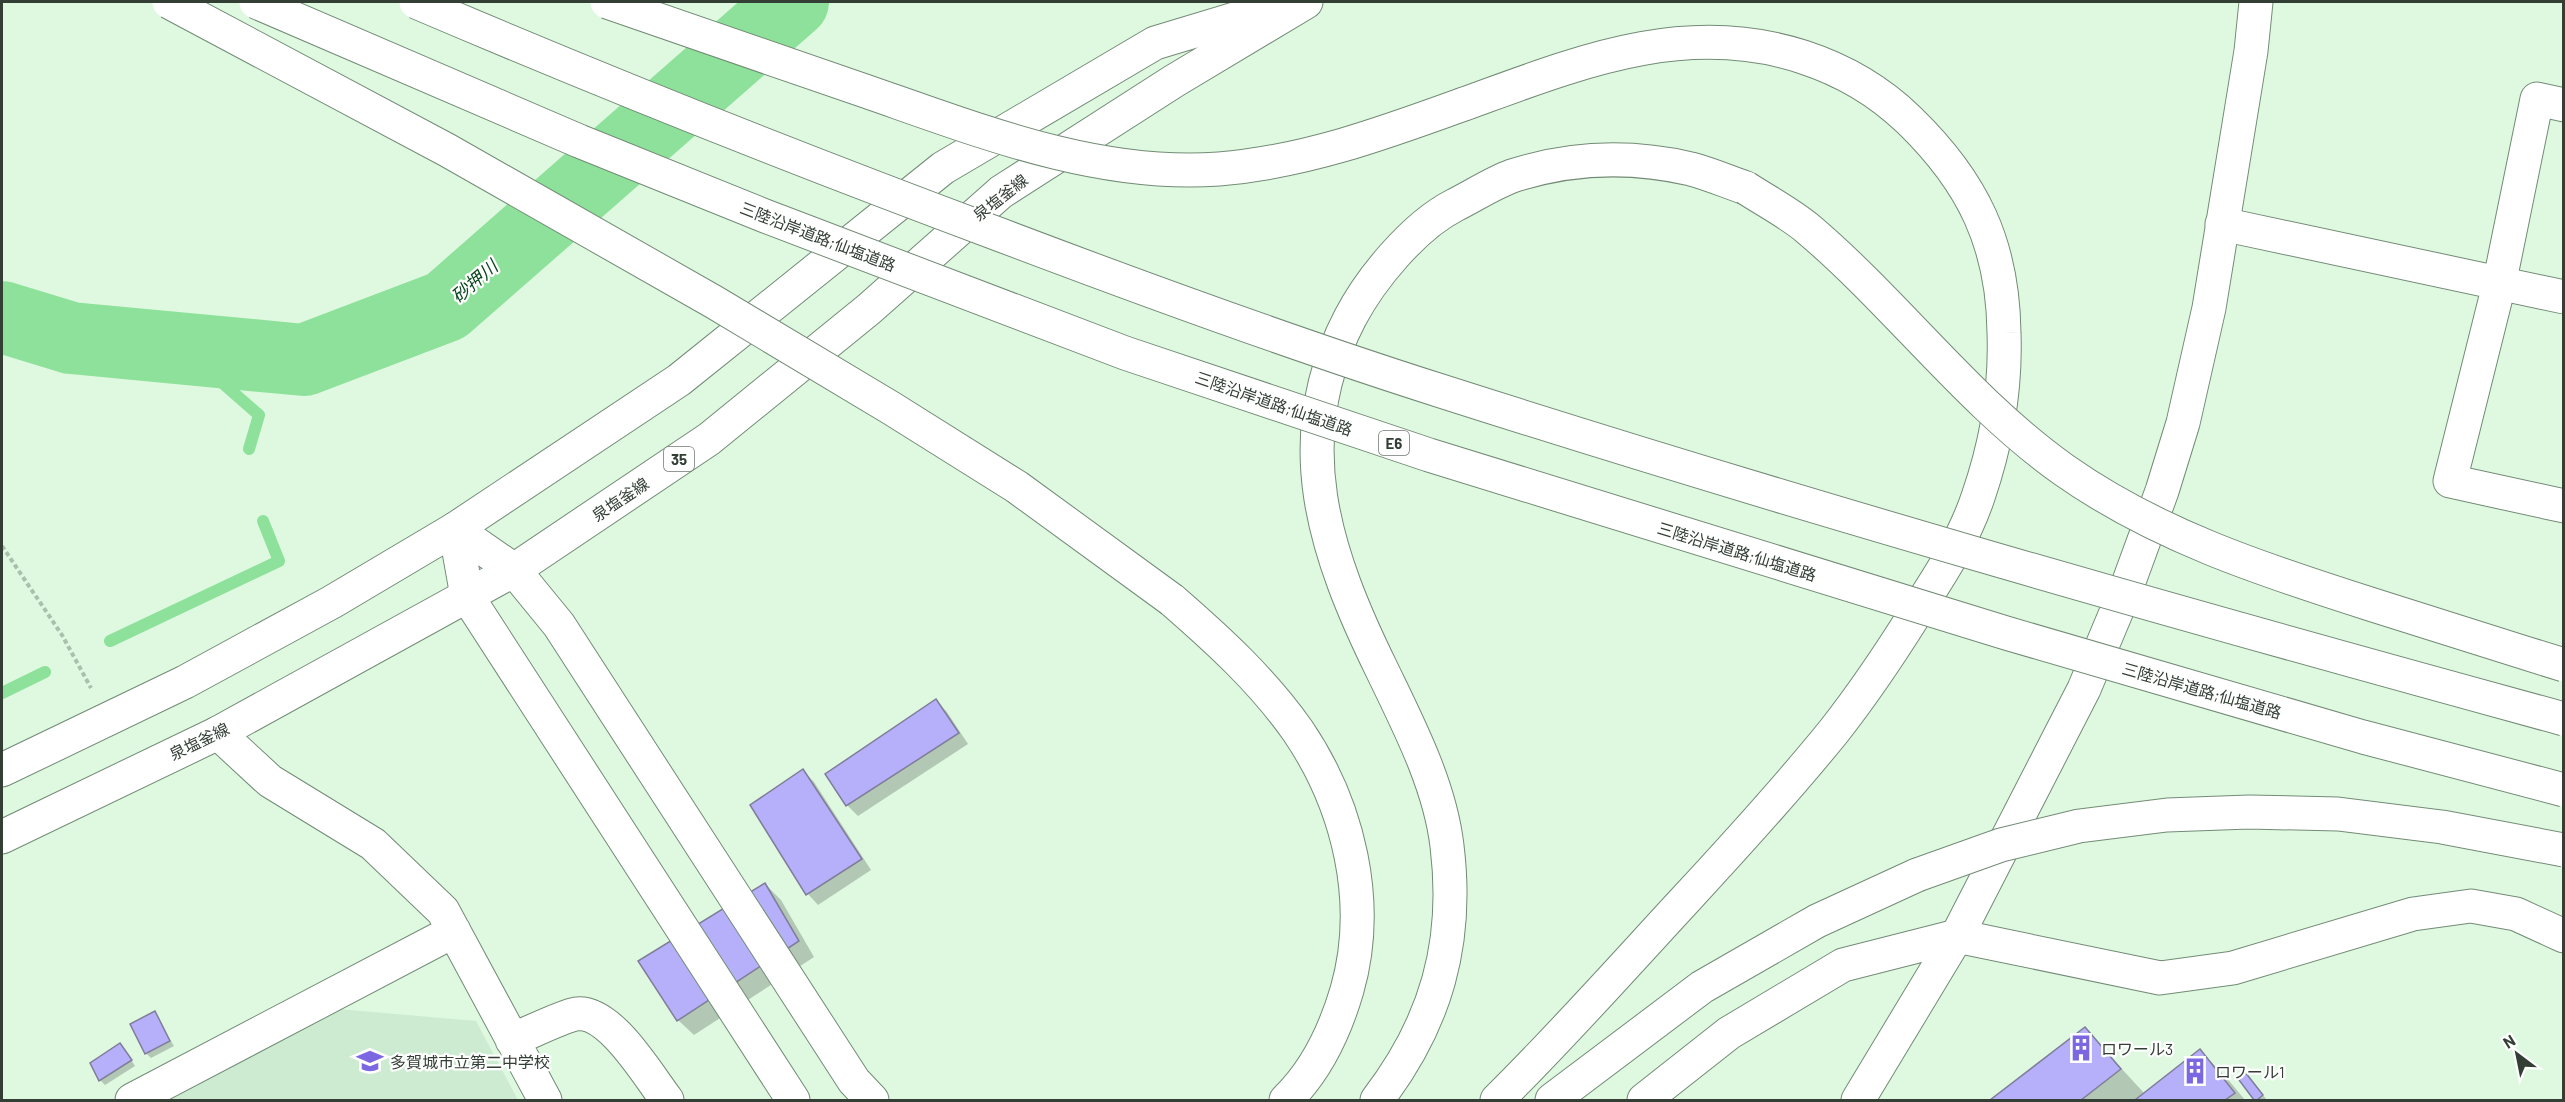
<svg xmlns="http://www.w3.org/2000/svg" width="2565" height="1102" viewBox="0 0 2565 1102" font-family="Barlow,'Noto Sans JP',sans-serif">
<rect width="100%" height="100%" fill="#dff9e1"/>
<path fill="#ccebd0" d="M338,1009l138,12 42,79h-348z"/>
<path fill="#0003" d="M936,701l11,11 21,32 -110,72 -11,-11 -20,-31z
M803,771l11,11 57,88 -53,35 -10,-11 -56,-88z
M765,884l16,16 33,57 -120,78 -16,-15z
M154,1013l20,33 -23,12 -5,-5z
M2085,1029l60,65 55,-43 26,26 19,23h-253z
M125,1050l10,16 -30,19 -5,-5z
M2250,1079l17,21h-11l-15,-20z"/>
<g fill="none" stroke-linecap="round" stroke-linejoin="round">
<path stroke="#8de19a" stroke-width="12" d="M186,351l73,64 -10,34
M110,641l169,-80 -16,-40
M2,693l43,-21"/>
<path stroke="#8de19a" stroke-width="72" d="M2,317l69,21 233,22 142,-54 347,-304"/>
</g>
<path fill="#b5b0f9" stroke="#7f7d99" stroke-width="1.5" d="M936,699l23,34 -113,73 -21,-32z
M803,769l59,90 -56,36 -56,-90z
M765,883l34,58 -122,80 -39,-60z
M155,1011l15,30 -25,13 -15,-30z
M2085,1027l36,42 -40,31h-91z
M120,1043l12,17 -33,21 -9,-18z
M2200,1049l35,44 -10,7h-90z
M2245,1072l18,23 -6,5h-3l-15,-20z"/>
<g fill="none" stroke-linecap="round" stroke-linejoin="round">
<g stroke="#738b76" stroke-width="35">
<path id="street" d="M2564,105l-27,-6 -38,186 -49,196 114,25
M2222,224l342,73
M218,733l52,48 103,63 70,67 102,189
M512,1040c15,-6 51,-24 64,-26 34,-5 73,63 91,86
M132,1100l322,-169
M1644,1100l85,-67 114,-68 114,-29 203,42 73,-10 180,-54 58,-8 45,8 48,22
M1858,1100l99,-164"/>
</g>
<g stroke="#738b76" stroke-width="35">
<path id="secondary" d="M1957,936l127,-247 44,-105 34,-93 21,-68 26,-115 42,-257 5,-49"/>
</g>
<g stroke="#738b76" stroke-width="35">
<path id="primary" d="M2,770l183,-88 147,-80 123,-73 224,-149 264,-212 212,-125 116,-35
M2,837l216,-104 296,-163 195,-131 160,-130 132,-117 173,-111 132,-79"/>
</g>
<g stroke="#738b76" stroke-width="35">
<path id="highway" d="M1464,104c111,-40 220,-86 339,-47 40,13 75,33 106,63 64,62 94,124 95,213 2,55 -8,112 -26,164 -14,42 -39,80 -63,117 -25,40 -52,80 -81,117 -47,58 -98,114 -149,169 -62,67 -123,136 -188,200
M455,529l59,41 45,55 295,456 18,19
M455,529l12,67 326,504
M1172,600c46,40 91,81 126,131 51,75 74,172 49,259 -12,41 -31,81 -61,110
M1377,1100c59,-77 82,-157 70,-254 -7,-61 -39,-122 -65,-176 -57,-116 -96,-229 -32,-352 21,-40 64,-92 105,-113 18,-9 38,-22 57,-29 59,-19 119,-21 179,-7 19,5 37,13 55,19
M1552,1100l150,-113 115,-66 100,-46"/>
</g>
<path stroke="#aac0ac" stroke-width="4" stroke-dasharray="4.5 3" stroke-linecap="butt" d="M2,546l60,89 29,53"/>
<use href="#street" stroke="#fff" stroke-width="33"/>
<use href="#secondary" stroke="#fff" stroke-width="33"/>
<use href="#primary" stroke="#fff" stroke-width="33"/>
<use href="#highway" stroke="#fff" stroke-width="33"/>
<g stroke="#738b76" stroke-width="35" stroke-linecap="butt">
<path id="highway-bridge" d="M169,2l278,148 267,152 177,106 126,79 155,113
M256,2l323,139 186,75 360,137 304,102 577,178 357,104 201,53
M416,2c192,82 386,159 582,232 145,55 292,109 440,156 372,119 749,226 1126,329
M607,2c87,30 174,60 261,90 112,39 231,86 351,77 86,-7 165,-36 245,-65
M1746,188c20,13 43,25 61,40 90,76 161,174 257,242 92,65 199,100 306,134 64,20 129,41 194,61
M1917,875l84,-30 78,-19 88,-11 82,-3 89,2 104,13 122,23"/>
</g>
<use href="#highway-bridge" stroke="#fff" stroke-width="33"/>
</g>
<defs>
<g id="building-bare" transform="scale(2.07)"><path d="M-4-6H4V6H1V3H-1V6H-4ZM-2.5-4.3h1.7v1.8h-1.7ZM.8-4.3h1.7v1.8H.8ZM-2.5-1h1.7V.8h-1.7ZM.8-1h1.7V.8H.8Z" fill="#7b67e2" stroke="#fefefe" stroke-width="2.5" paint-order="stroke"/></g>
<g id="school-bare" transform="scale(2.07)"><path d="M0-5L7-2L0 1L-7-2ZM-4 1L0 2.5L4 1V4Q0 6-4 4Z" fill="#7b67e2" stroke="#fefefe" stroke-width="2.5" paint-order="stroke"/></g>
</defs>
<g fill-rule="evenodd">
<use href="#building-bare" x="2081" y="1048"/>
<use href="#school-bare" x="370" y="1061"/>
<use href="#building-bare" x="2195" y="1071"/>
</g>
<g text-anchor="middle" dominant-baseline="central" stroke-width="4.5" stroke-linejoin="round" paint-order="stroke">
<g fill="#fefefe" stroke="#707871" stroke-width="1.5">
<rect x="1379" y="431" width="30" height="24" rx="4.5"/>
<rect x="664" y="447" width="30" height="24" rx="4.5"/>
</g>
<g font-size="15" font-weight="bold" fill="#333e35">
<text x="1394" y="443">E6</text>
<text x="679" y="459">35</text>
</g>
<g font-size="16" fill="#333e35" stroke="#fefefe">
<text transform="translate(1000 197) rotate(-38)">泉塩釜線</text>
<text transform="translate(818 236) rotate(21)">三陸沿岸道路;仙塩道路</text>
<text transform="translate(1274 403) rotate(19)">三陸沿岸道路;仙塩道路</text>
<text transform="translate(620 499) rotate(-34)">泉塩釜線</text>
<text transform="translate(1737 551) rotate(17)">三陸沿岸道路;仙塩道路</text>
<text transform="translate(2202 690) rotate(16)">三陸沿岸道路;仙塩道路</text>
<text transform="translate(199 741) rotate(-26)">泉塩釜線</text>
</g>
<g font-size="16" fill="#333e35" stroke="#fefefe" text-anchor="start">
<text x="2101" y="1048">ロワール3</text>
<text x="390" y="1061">多賀城市立第二中学校</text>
<text x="2215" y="1071">ロワール1</text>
</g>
<g font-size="18" font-style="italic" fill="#08471b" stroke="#fefefe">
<text transform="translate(474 281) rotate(-41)">砂押川</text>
</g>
</g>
<rect width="2565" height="1102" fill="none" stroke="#333e35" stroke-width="6"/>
<g transform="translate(2517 1054) rotate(328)" stroke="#fefefe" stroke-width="4.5" paint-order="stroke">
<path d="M0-4.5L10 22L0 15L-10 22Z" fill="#333e35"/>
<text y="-9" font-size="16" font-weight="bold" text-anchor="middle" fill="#333e35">N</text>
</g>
</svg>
